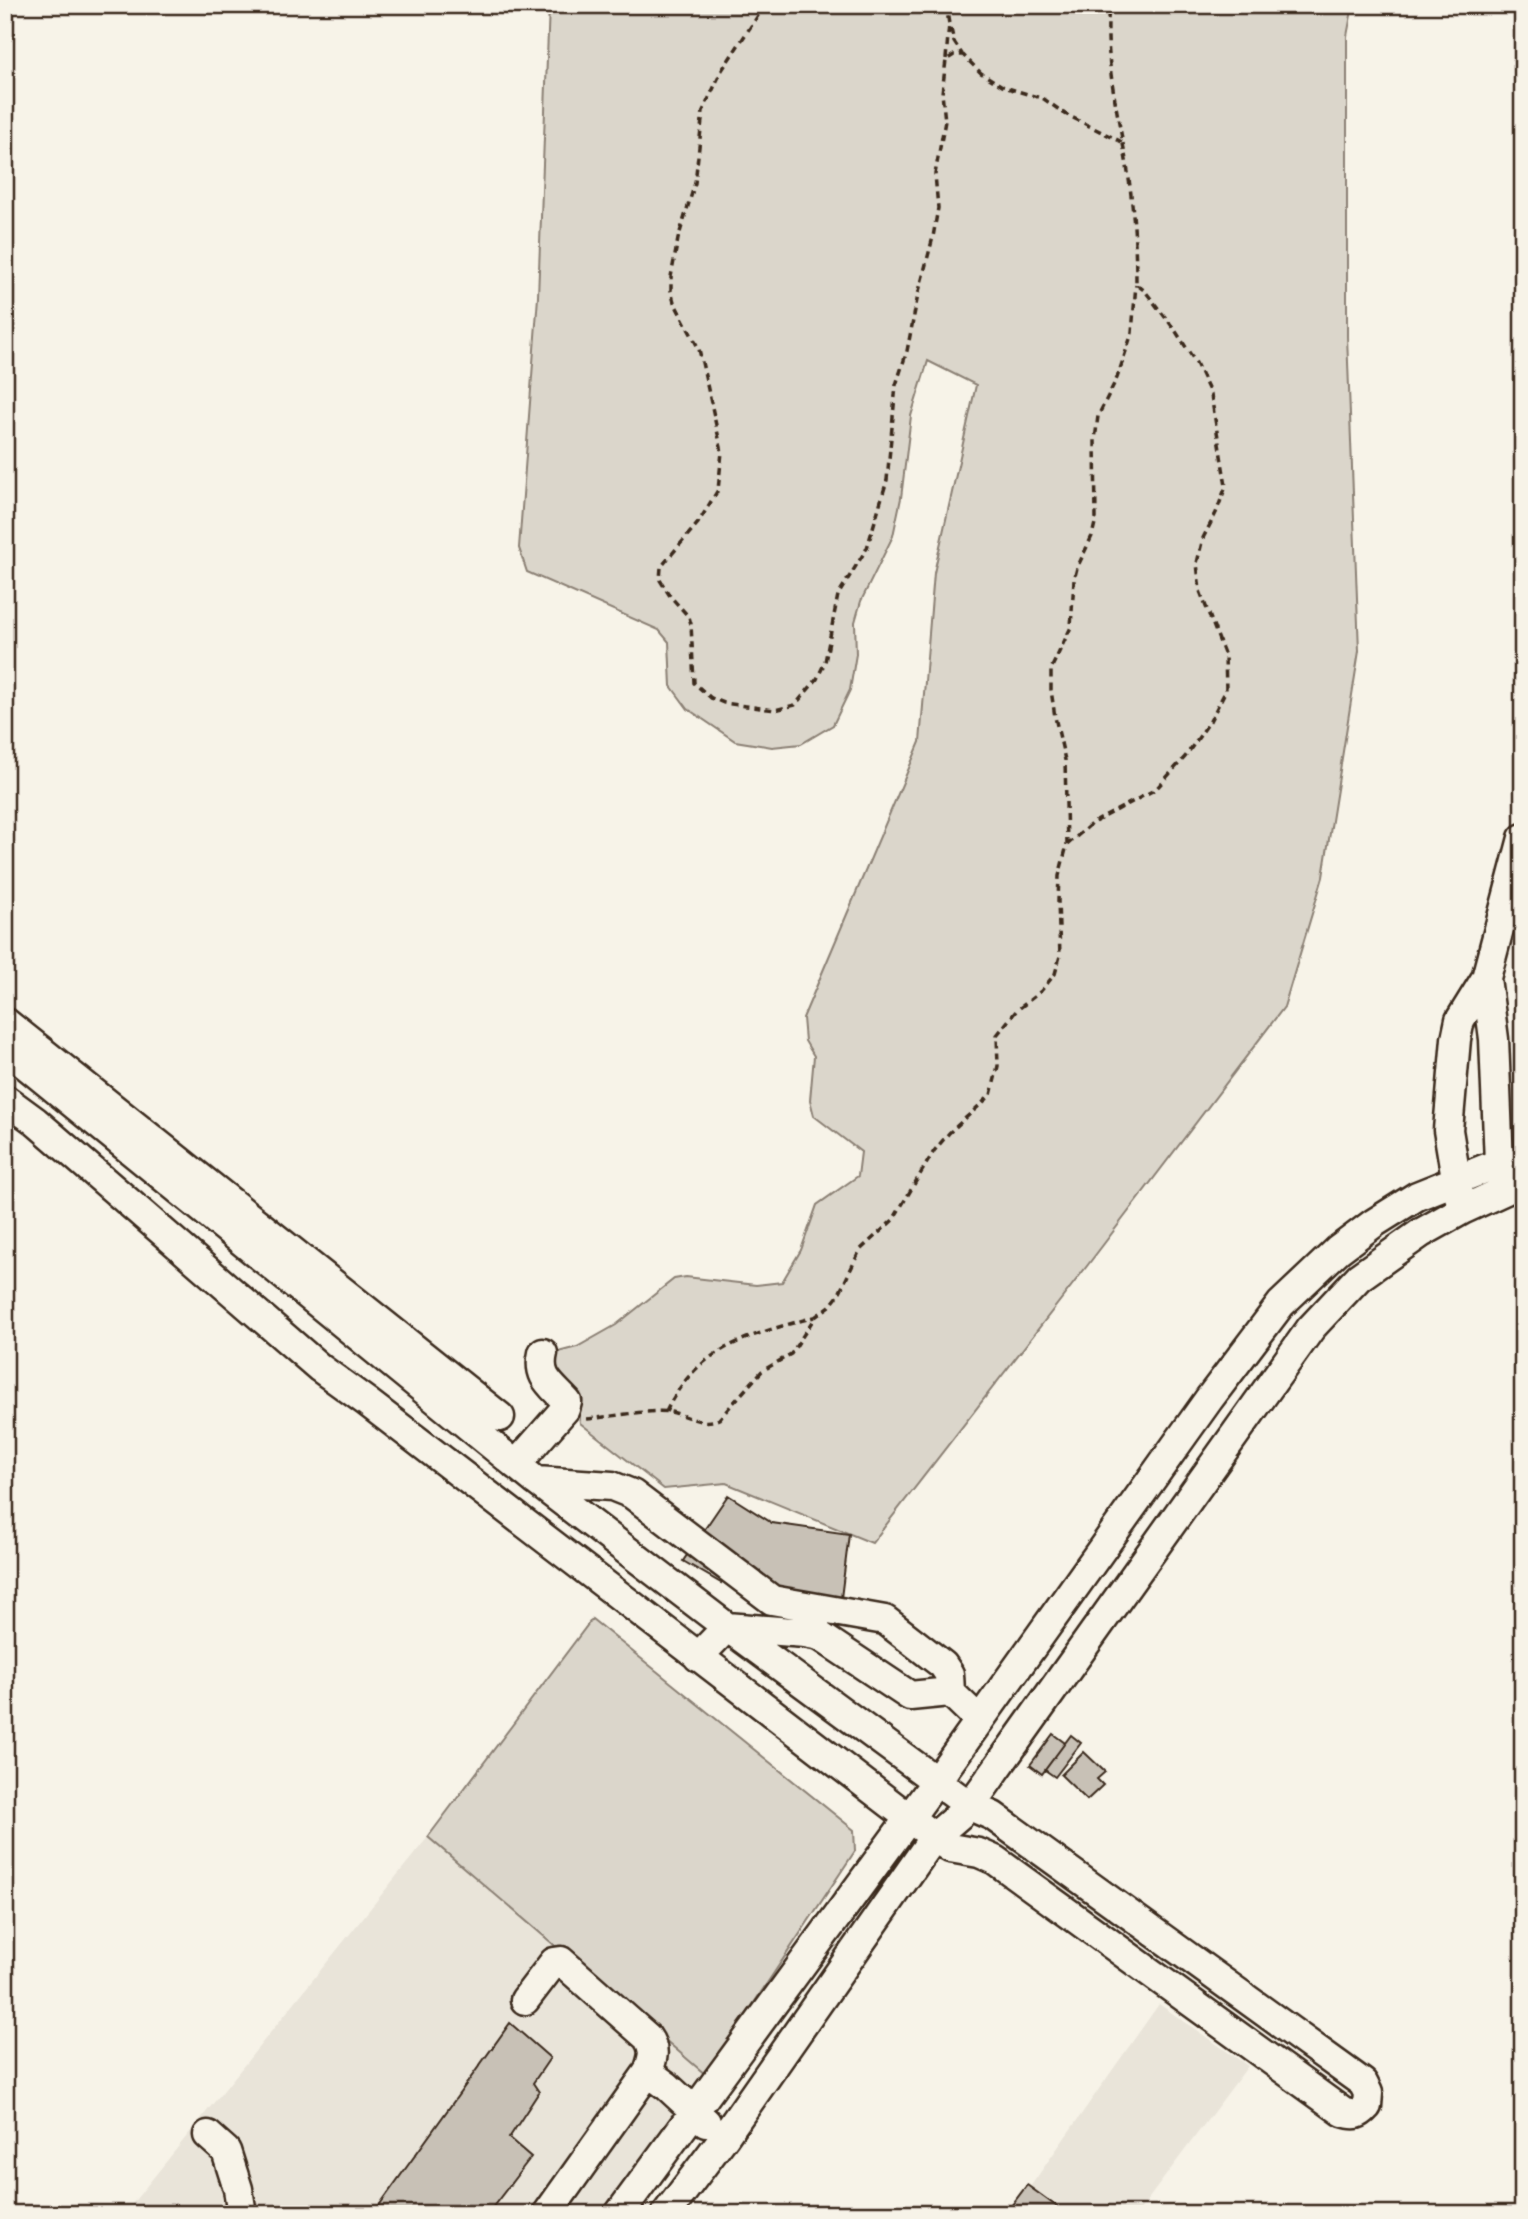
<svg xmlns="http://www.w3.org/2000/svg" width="1528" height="2219" viewBox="0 0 1528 2219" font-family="Sriracha,sans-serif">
<rect width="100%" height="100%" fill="#f7f3e8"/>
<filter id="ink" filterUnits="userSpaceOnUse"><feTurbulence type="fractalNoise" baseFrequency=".0143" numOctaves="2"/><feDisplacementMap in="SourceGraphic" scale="14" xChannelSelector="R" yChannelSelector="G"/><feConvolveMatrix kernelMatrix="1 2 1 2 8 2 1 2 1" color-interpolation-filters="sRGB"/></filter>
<g filter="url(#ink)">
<path fill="#e9e4d9" d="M428,1837l278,238 -105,139h-477z
M1159,2004l89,62 -111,148h-70l-37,-27z"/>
<path fill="#dbd6cb" stroke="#8b8074" stroke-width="2" d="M549,5h804l-6,31v300l12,315 -36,226 -39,130 -197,259 -215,277 -146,-60 -62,6 -84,-66 -3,-25 -29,-30 6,-15 23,-6 39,-22 58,-46 12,-2 70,8 26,-3 19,-32 16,-45 41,-29 3,-24 -47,-36 -4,-16 4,-44 -9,-15 -2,-23 117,-276 14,-169 42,-188 -48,-24 -17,55 -10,82 -8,38 -32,65 -6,21 1,32 -6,36 -17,35 -32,19 -29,3 -37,-6 -47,-32 -17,-23 -2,-44 -10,-12 -132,-58 -8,-24 19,-251z
M592,1619l262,211 1,21 -149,224 -278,-238z"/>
<path fill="#c8c1b6" stroke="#3b2a1e" stroke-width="2" d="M728,1495l44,28 77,11 -9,72 -117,-29 -2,6 -38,-22z
M1053,1734l12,9 -23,31 -12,-9z
M1071,1735l10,8 -26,34 -10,-7z
M1084,1752l21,20 -8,7 6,6 -16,15 -26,-25z
M510,2023l40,35 -17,25 6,9 -30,46 22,19 -42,55 3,2h-119z
M1027,2185l40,29h-62z"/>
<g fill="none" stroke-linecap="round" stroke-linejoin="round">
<g stroke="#3b2a1e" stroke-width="33">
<path id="minor" d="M1486,978l8,61 5,124 3,18
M5,1022l495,395
M5,1048l531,433 191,146 243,179 23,10 370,267 5,10 -1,13c-8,9 -12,10 -24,6l-348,-252 -16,-7 -29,-5 -16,-11 -567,-435 -47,-34 -285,-247 -30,-22
M1459,1196l-11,-66 8,-91 4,-19 26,-42 37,-140
M516,1465l49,-56 2,-7c-15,-17 -30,-24 -24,-49
M536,1481l76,5 20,8 140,106 113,20 58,45 6,9 1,18 29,28
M698,1657l29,-30 78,6 15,3 90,60 40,-4
M525,2000l29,-38 7,-1 86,76c9,12 6,21 1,35
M208,2135l18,16 12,38 4,25
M547,2214l101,-142 19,14 39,36
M619,2214l318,-434 272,-381 72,-95 57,-54 36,-27 43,-27 82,-33 24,2
M666,2214l59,-78 209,-299 36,-31 341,-478 48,-51 62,-44 41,-23 61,-28"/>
</g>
<path stroke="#3b2a1e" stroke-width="3.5" stroke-dasharray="7 5" stroke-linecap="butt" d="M765,5l-43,65 -19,41 -8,72 -17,56 -7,38v14l3,11 25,47 23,103 -4,38 -20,33 -37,44 -1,13 10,16 19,21 2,7 3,59 17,15 13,5 51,7 20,-5 22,-26 8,-17 13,-67 29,-47 20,-68 9,-95 11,-34 11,-56 15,-58 5,-29 -3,-34 10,-53 -3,-28 4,-33 8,-5h9l18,18 23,14 40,12 21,15 57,28
M951,29l3,13 8,12
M946,59l3,-35 -3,-19
M1067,845l-2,-85 -10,-43 -4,-27v-21l20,-42 3,-47 3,-12 15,-32 4,-17 -1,-79 3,-24 19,-38 15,-45 4,-49
M666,1412c30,-65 85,-77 148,-95
M587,1419c23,-2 63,-10 84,-7 17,4 31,14 48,7l43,-48 29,-17 24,-37 15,-11 8,-10 22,-46 33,-30 41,-69 15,-18 42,-38 7,-29 -1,-31 19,-24 25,-20 14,-17 5,-18 -2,-55 1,-25 8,-31 24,-21 65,-35 29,-32 25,-36 16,-31 -1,-34 -25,-65 -3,-28 6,-25 13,-25 10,-27 -15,-91 -15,-32 -21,-33 -30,-39 -9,-7c0,-42 -3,-83 -10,-124 -9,-51 -22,-102 -17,-155"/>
<use href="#minor" stroke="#f7f3e8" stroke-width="28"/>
</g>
</g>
<rect width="1528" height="2219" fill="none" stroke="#f7f3e8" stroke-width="28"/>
<rect x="14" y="14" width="1500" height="2191" fill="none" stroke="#3b2a1e" stroke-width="2.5" filter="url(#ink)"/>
</svg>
